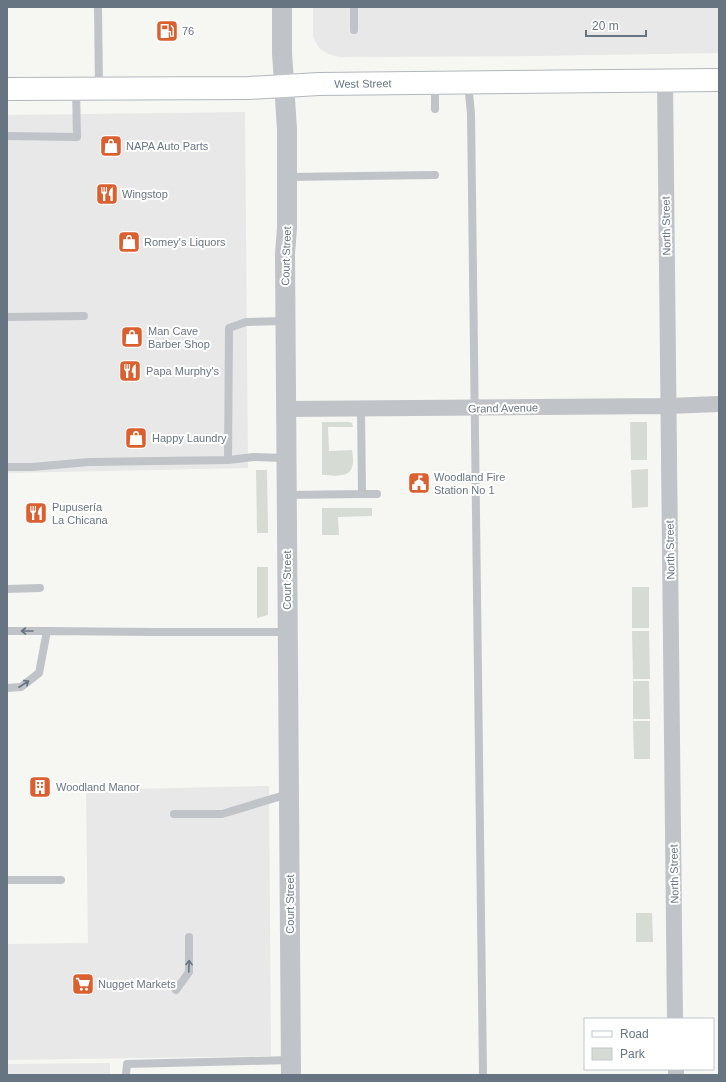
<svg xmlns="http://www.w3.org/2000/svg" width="726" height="1082" viewBox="0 0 726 1082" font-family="Arial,sans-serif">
<rect width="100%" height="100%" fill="#f6f7f3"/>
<path fill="#e7e8e7" d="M313,7h406v46l-182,3 -198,1 -11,-3 -8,-5 -5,-8 -2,-5z
M245,112l3,356 -241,5v-358z
M269,786l2,270 -264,4v-116l81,-1 -2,-153z
M110,1063v12h-103v-11z"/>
<path fill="#d6dbd3" d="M322,422h26l4,1 1,4h-25l1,24 23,-1c1,6 2,12 0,17 -3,12 -21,8 -30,8z
M630,422h17v38h-16z
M648,469v38l-16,1 -1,-38z
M256,470h11l1,63h-11z
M322,508h50v8l-34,1 1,18h-17z
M257,567h11v48l-11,3z
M632,587h17v41h-17z
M632,631h17l1,48h-17z
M633,681h16l1,38h-17z
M633,721h17v38h-16z
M636,913h16l1,29h-17z"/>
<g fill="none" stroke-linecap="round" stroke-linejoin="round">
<g stroke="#b2b7bc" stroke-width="24">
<g id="secondary">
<path id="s1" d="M7,89l242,-1 70,-4 400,-4"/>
</g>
</g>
<path stroke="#c0c3c7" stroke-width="8" d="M98,7l1,81
M354,7v23
M435,83v26
M468,83l3,30 12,962
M7,136l70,1 -1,-47
M287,177l148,-2
M7,317l77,-1
M285,321l-39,1 -17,6 -1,132 26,-3 32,1
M7,467h25l57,-5 139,-2
M362,494h15
M287,495l75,-1 -1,-85
M7,589l33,-1
M7,631h40
M7,688l14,-1 18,-14 8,-42 105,1h136
M174,814h48l66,-20
M7,880h54
M176,990l13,-18v-35
M126,1075l1,-11 163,-4"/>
<path stroke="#c0c3c7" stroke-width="16" d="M665,81l10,938
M286,409l382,-3 51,-2
M676,1069v6"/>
<path stroke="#c0c3c7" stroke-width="20" d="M282,7v46l5,76v99l-2,26 6,821"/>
<use href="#secondary" stroke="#fff" stroke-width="22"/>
</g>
<defs><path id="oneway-shaft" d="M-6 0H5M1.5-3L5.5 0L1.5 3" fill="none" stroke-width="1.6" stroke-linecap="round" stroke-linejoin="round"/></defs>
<g stroke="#677583">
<use href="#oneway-shaft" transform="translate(27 631) rotate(180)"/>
<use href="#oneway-shaft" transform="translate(24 684) rotate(-33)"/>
<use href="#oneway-shaft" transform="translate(189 966) rotate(-88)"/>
</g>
<defs>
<g id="fuel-square" transform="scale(1.15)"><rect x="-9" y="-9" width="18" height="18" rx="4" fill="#da6030" stroke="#fff"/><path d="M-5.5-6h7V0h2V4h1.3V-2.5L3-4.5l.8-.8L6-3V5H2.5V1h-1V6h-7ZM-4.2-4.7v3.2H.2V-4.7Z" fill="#fff"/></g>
<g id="shop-square" transform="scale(1.15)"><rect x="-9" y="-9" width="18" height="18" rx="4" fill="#da6030" stroke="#fff"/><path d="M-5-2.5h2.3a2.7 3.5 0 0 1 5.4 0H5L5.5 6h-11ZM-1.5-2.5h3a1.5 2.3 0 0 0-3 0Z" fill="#fff"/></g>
<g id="restaurant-square" transform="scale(1.15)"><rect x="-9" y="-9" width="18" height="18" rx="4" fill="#da6030" stroke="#fff"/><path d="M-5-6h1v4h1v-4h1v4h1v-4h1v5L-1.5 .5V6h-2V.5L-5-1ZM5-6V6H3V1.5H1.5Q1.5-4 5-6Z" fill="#fff"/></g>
<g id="civic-square" transform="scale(1.15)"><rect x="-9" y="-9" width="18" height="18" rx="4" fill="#da6030" stroke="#fff"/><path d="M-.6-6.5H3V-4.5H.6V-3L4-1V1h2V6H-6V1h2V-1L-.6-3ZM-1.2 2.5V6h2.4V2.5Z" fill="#fff"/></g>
<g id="building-square" transform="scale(1.15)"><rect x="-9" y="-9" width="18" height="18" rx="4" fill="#da6030" stroke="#fff"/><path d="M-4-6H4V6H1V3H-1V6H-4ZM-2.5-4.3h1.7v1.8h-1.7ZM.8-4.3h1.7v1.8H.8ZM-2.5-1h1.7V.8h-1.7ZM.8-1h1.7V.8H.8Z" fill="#fff"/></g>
<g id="supermarket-square" transform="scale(1.15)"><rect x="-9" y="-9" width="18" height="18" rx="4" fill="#da6030" stroke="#fff"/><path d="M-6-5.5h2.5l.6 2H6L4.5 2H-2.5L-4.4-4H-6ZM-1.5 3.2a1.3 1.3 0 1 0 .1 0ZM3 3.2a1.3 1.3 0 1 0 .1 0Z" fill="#fff"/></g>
</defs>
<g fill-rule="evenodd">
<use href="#fuel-square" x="167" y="31"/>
<use href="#shop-square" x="111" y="146"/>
<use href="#restaurant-square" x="107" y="194"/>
<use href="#shop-square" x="129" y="242"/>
<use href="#shop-square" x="132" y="337"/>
<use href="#restaurant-square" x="130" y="371"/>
<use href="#shop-square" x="136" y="438"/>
<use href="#civic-square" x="419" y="483"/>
<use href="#restaurant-square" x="36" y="513"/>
<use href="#building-square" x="40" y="787"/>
<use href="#supermarket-square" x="83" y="984"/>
</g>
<g text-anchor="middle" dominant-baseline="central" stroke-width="4" stroke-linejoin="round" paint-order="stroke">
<g font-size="11" fill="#677583" stroke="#fff" text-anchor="start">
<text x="182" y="31">76</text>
<text x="126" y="146">NAPA Auto Parts</text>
<text x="122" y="194">Wingstop</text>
<text x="144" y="242">Romey's Liquors</text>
<text x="148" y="331">Man Cave<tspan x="148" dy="13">Barber Shop</tspan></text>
<text x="146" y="371">Papa Murphy's</text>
<text x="152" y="438">Happy Laundry</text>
<text x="434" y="477">Woodland Fire<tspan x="434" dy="13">Station No 1</tspan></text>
<text x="52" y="507">Pupusería<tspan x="52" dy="13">La Chicana</tspan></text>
<text x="56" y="787">Woodland Manor</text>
<text x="98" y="984">Nugget Markets</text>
</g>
<g font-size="11" fill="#677583" stroke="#fff">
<text stroke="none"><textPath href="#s1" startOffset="356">West Street</textPath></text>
<text transform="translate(666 226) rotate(-91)">North Street</text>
<text transform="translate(286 256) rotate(-88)">Court Street</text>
<text transform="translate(503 408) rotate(-1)">Grand Avenue</text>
<text transform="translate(670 550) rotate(-91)">North Street</text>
<text transform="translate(287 580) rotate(-90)">Court Street</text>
<text transform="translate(674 874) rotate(-91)">North Street</text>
<text transform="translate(290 904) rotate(-90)">Court Street</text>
</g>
</g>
<rect width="726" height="1082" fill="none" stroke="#677583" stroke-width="16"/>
<rect x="584" y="1018" width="130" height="52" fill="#ffffff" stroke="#c2c8cd"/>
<rect x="592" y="1031" width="20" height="6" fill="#ffffff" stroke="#c2c8cd"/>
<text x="620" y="1038" font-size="12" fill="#677583">Road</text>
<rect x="592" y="1048" width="20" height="12" fill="#d6dbd3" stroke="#c2c8cd"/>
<text x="620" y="1058" font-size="12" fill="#677583">Park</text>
<path d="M586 30v6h60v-6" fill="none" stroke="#677583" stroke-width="2"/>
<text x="592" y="30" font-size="12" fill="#677583" stroke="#ffffff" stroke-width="3" paint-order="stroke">20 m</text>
</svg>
